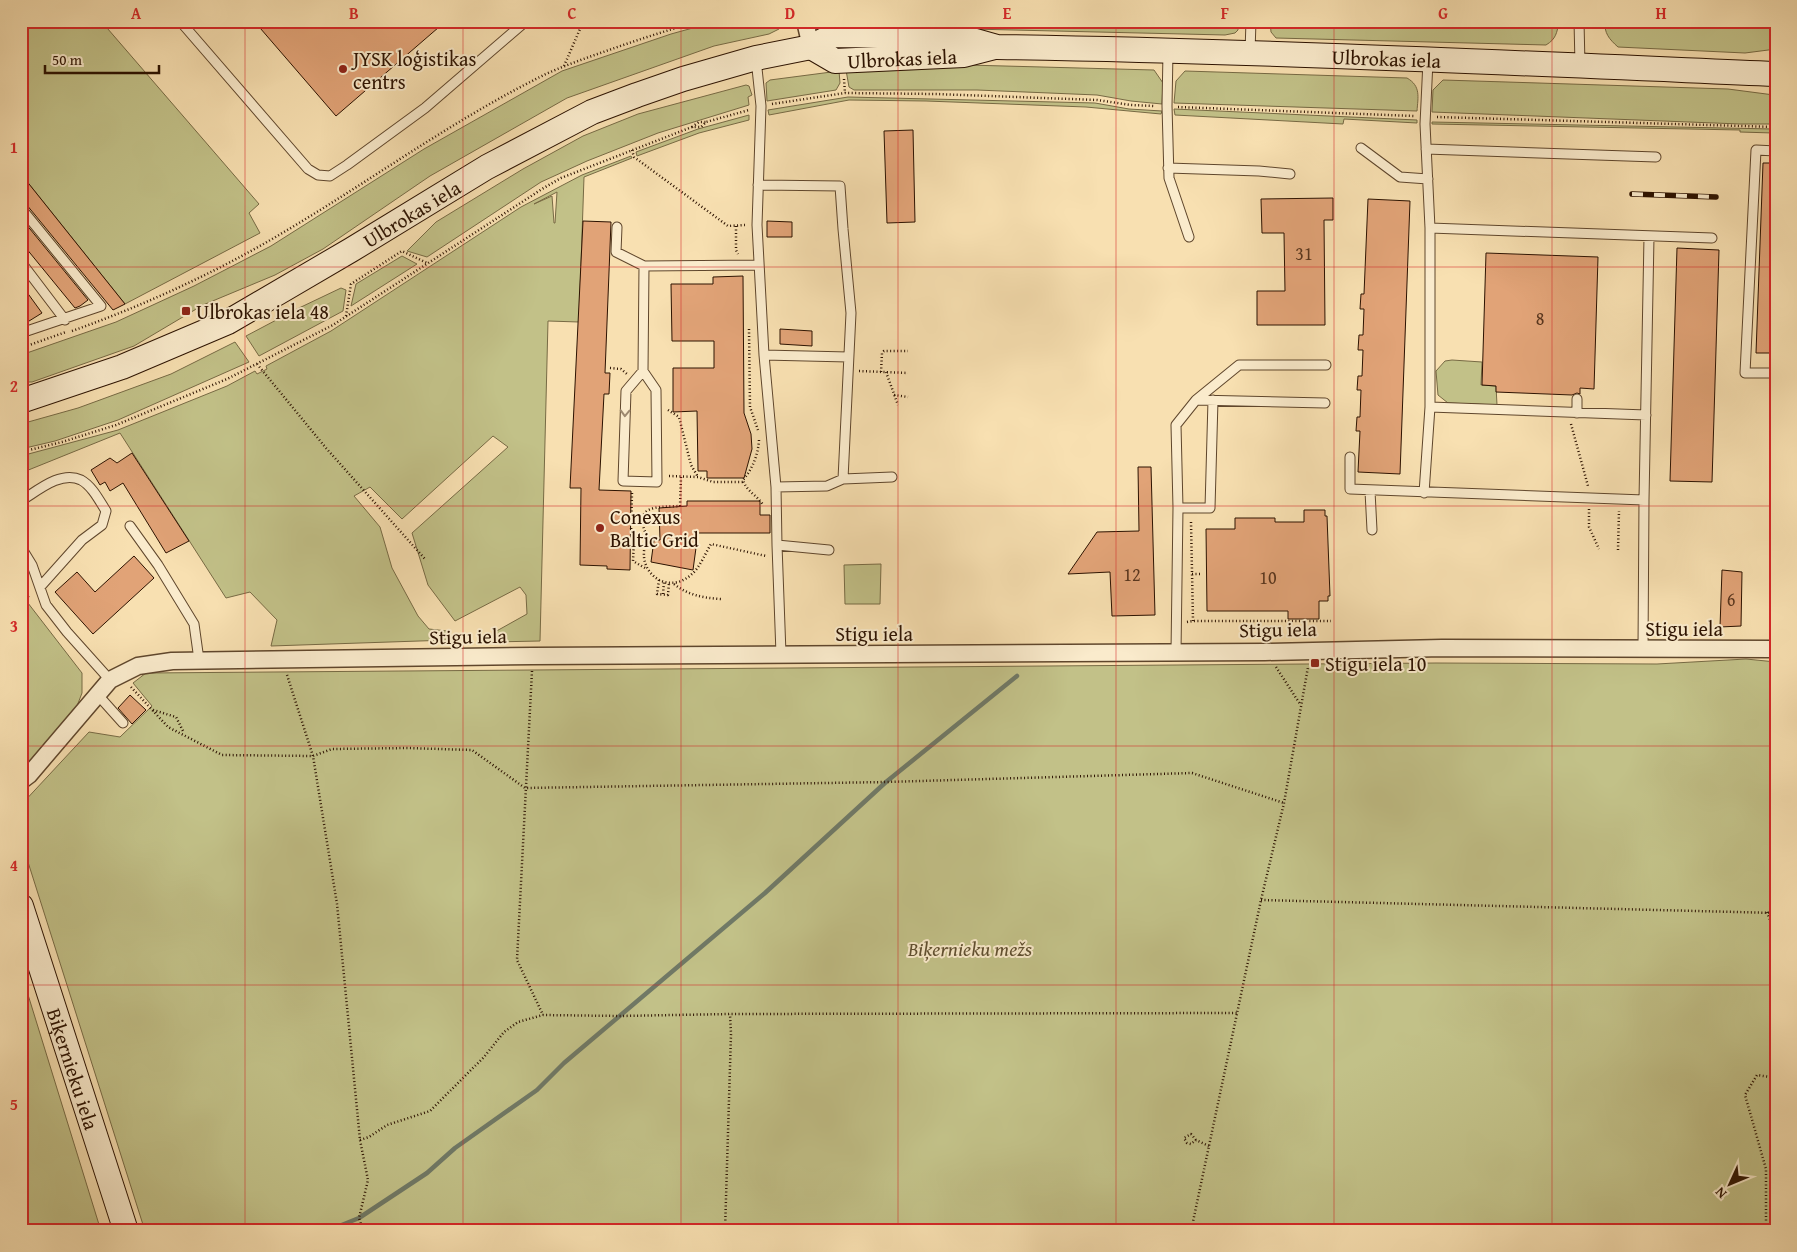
<svg xmlns="http://www.w3.org/2000/svg" width="1797" height="1252" viewBox="0 0 1797 1252" font-family="'Gentium Book Plus',serif">
<rect width="100%" height="100%" fill="#f8e0b1"/>
<filter id="stains"><feTurbulence type="fractalNoise" baseFrequency=".004" numOctaves="4"/><feColorMatrix values="0 0 0 0 .2 0 0 0 0 .09 0 0 0 0 .02 0 0 0 .5 -.17"/></filter>
<radialGradient id="worn" r=".72"><stop offset=".6" stop-color="#630" stop-opacity="0"/><stop offset="1" stop-color="#630" stop-opacity=".3"/></radialGradient>
<path fill="#c2c188" stroke="#776a44" fill-rule="evenodd" d="M21,21h80l158,183 -10,9 11,20 -135,71 -104,-130z
M718,21h67l-6,8 -10,5 -55,12 -147,52 -137,78 -107,73 -48,26 -72,30 -69,41 -102,36h-6l-5,-3v-24l95,-33 78,-36 77,-40 153,-97 138,-78 109,-37z
M843,21h395v9l-3,3 -10,2 -382,-9z
M1270,21h289c-2,12 -3,18 -13,24l-270,-7 -5,-6z
M1605,21l171,5v23l-31,4 -127,-6c-9,-8 -14,-14 -13,-26z
M929,64l225,6 9,13 -1,21 -31,-3 -34,-6 -120,-5h-123l-5,-3 -3,-17z
M839,71l1,12 -4,7 -69,11 -1,-18 4,-3z
M1185,71l222,7c14,8 11,19 10,33l-243,-8 2,-22z
M1443,80l285,9 46,6h2v29h-36l-308,-12 1,-22z
M746,85l3,1 3,9 -4,2 1,8 -91,28 -71,28 -46,21 -114,75 -20,-6 29,-29 87,-53 60,-33 55,-22z
M848,97l247,6 34,6 33,2 -1,3 -75,-7 -160,-6 -77,-1 -80,15 -1,-5z
M1174,109l243,11v3l-73,-4 -1,5 -168,-9z
M749,115v5l-50,13 -62,23 -1,-4 62,-23z
M1432,122l341,7v4l-33,-1v-2l-308,-6z
M631,156l1,2 -48,19 -5,145 -31,-1 -8,320 -47,1v-9l34,-19 -1,-19 -6,-8 -65,34 -27,-36 -16,-52 96,-86 -15,-11 -91,83 -32,-32 -16,9 26,31 12,41 26,48 11,13 18,2 3,6 -1,3 -178,6 6,-26 -27,-28 -24,6 -106,-165 -99,40v-17l97,-26 109,-44 28,-15 2,3 10,-5 -1,-3 65,-35 190,-124 61,-32zM557,192l-2,31h-1l-2,-27 -18,8z
M402,256l15,8 -66,42 5,-22z
M341,288l5,2 -3,21 -84,45 -13,-20 53,-28z
M235,342l14,20 -131,58 -63,21 -34,8v-25l57,-16 93,-34z
M1452,360l30,2 -1,23 15,1 1,19 -49,-2 -10,-8 -2,-24 9,-10z
M881,564l-1,40h-35l-1,-39z
M21,594l61,79v20l-5,13 -49,58 -7,4z
M1746,659l30,3v569h-1631l-124,-391v-35l68,-73 31,5 32,-31 -19,-23 13,-10 1290,-10 221,1z
M21,972l80,259h-80z"/>
<g fill="none" stroke-linecap="round" stroke-linejoin="round">
<path stroke="#707966" stroke-width="4.5" d="M327,1231l32,-13 68,-45 28,-25 82,-58 27,-27 201,-170 121,-111 131,-106"/>
</g>
<path fill="#e1a377" stroke="#2c1200" d="M254,21h192l-110,95z
M913,130l2,92 -28,1 -3,-92z
M1763,163h13v190h-20z
M21,174l104,130 -12,6 -87,-106 -5,-2z
M1333,198v22h-9l1,105h-68v-34h28l-1,-58h-22l-1,-34z
M1368,199l42,2 -10,273 -42,-2 2,-41h-4l1,-14h3l1,-27h-4l1,-14h4l1,-26h-5l1,-15h4l1,-26h-4l1,-15h3z
M21,218l67,82 -8,6 -5,2 -54,-66z
M583,221l28,1 -6,151h5l-1,21h-5l-5,96 32,1 -1,79 -23,-1v-3l-27,-1 1,-77h-11z
M767,221l25,1v15h-25z
M1677,248l42,2 -7,232 -42,-1z
M1486,253l112,4 -4,132 -14,-1v6l-3,-1 -5,2 -76,-3v-6l-14,-1z
M743,276l1,137 7,21 1,15 -8,29h-37v-7h-9l-1,-60 -24,1v-44h41v-27h-42l-1,-57h42v-7z
M21,284l21,29 -21,13z
M780,329l32,2v15l-32,-2z
M132,453l57,88 -23,12 -43,-70 -13,8 -5,-9 -5,3 -9,-15 19,-12 7,5z
M1138,467h13l4,148 -43,1 -2,-44 -42,2 29,-42 42,-1z
M687,501h73v14h10v18h-72l-5,37 -42,-8 3,-22h6l-1,-32 28,-2z
M1304,510h21v6h2l3,80h-2v5h-9v18h-31v-8h-81l-1,-82h29v-11h40v4h29z
M134,556l20,22 -61,56 -38,-42 22,-20 18,20z
M1722,570l20,2 -1,54 -21,1z
M130,695l16,15 -14,14 -14,-16z"/>
<g fill="none" stroke-linecap="round" stroke-linejoin="round">
<g stroke="#5f462c" stroke-width="11">
<path id="lane" d="M180,21l128,148 10,6 12,1 17,-11 78,-57 101,-87
M1579,21l1,44
M1168,52l-1,54 2,72 20,59
M1250,52l1,-31
M756,59l5,47 -4,119 7,130 12,132 1,58
M1361,148l39,29 28,2
M1426,149l230,8
M1776,151l-20,-1 -11,223h31
M1168,168l91,3 31,3
M758,185l82,1 3,43 8,84 -8,166
M21,208l80,98 -80,27
M617,227l-1,25 28,14
M1430,228l282,10
M21,262l44,58
M764,355l84,2
M643,371l-17,20 -3,90 34,1 -1,-92 -13,-19 1,-105 115,-1
M1577,399v14
M1196,400l129,3
M1430,407l216,8
M1350,457v32l294,11
M776,487l51,-1 16,-7 49,-2
M1370,491l2,39
M1424,493l6,-86v-179l-5,-104 3,-63
M21,501c16,-10 40,-31 60,-21 11,6 18,20 25,31l-4,14 -20,15 -42,47
M1178,508h32l3,-108
M130,526l28,39 36,59 5,36
M21,547l11,18 14,40 21,27 43,48
M1643,649l1,-149 5,-263
M1176,652l2,-144 -2,-83 20,-25 43,-35h87
M781,654l-4,-109 52,5
M97,694l26,29"/>
</g>
<g stroke="#5f462c" stroke-width="19">
<path id="street" d="M805,21l6,26
M21,781l8,-6 81,-95 28,-14 34,-5 361,-5 732,-4 177,-4 334,1"/>
</g>
<g stroke="#2c1200" stroke-width="26">
<g id="secondary">
<path id="s1" d="M811,47l24,14 129,-6 31,-8"/>
<path id="s2" d="M21,401l101,-34 106,-45 123,-72 136,-83 105,-55 45,-17 46,-16 73,-21 55,-11 23,-12 124,1 39,11c260,4 519,16 779,27"/>
<path id="s3" d="M21,906l105,325"/>
</g>
</g>
<path stroke="#2c1200" stroke-width="2.5" stroke-dasharray="1 2.5" stroke-linecap="butt" d="M564,66l16,-37 1,-8
M844,79l1,14
M772,104l73,-11 91,1 161,6 34,5 24,1
M1178,107l236,9
M1437,117l339,10
M692,127l7,-5h7
M1775,139v-12
M632,150l2,7 94,69 17,-1
M736,226v24l2,4
M346,316l5,-32 51,-33 25,12
M749,329l1,78 8,23
M72,331c73,-26 145,-59 212,-99 88,-52 170,-113 262,-158 20,-9 40,-16 60,-23 31,-11 62,-21 94,-30
M21,348l45,-16
M257,364l69,84 99,111
M610,368l11,1 6,5
M859,371l49,2
M881,372l1,-19 2,-2h24
M886,372l12,33
M894,395l14,2
M668,410l11,7 12,48 7,12
M1571,424l17,62
M759,440c-1,15 -6,28 -16,40 3,11 15,16 20,25
M21,452l41,-10 54,-17 111,-46 106,-54 209,-136 19,-11 131,-51h9l5,-5 43,-12
M669,476l29,1 15,5h31
M681,477l-1,29c-24,1 -49,-1 -32,32 -16,31 18,60 44,36 8,-7 13,-20 19,-30l55,12
M632,493l-1,40 3,7
M1589,509v18l10,22
M1191,522l2,99
M1618,550l1,-39
M645,568l-12,-7 1,-21 14,-2
M1192,574h10
M659,580l-2,14 11,1 1,-12
M674,584c14,11 29,14 47,15
M21,589l9,10
M663,594l1,-12
M1187,622l6,-1h138
M1276,667l24,37
M532,671l-15,289 26,55
M287,675l26,81 24,148 23,236 8,40 -9,38 4,13
M131,687l37,40 54,28 91,1 19,-7 75,-1 65,2 53,38 361,-6 306,-9 92,30
M153,710l23,7 8,16
M1261,900l515,13
M1767,912l9,23
M360,1140l9,-3 18,-12 43,-14 54,-54 20,-25 14,-10 25,-7 77,1 110,-2 507,-1
M1196,1140l-5,-6 -7,4 3,5 4,1 5,-4 13,6
M725,1231l6,-197 -1,-20
M1191,1231l70,-331 23,-97 24,-136
M1766,1231v-62l-21,-74 12,-20 19,3"/>
<use href="#lane" stroke="#faebcc" stroke-width="9"/>
<use href="#street" stroke="#faebcc" stroke-width="16"/>
<use href="#secondary" stroke="#faebcc" stroke-width="24"/>
<g stroke="#2c1200" stroke-width="5.5">
<path id="rail" d="M1632,194l84,3"/>
</g>
<use href="#rail" stroke="#faebcc" stroke-width="4" stroke-dasharray="11" stroke-linecap="butt"/>
</g>
<defs><path id="oneway-chevron" d="M-2-3.5L2.5 0L-2 3.5" fill="none" stroke-width="1.6" stroke-linecap="round" stroke-linejoin="round" transform="scale(1.25)"/></defs>
<use stroke="#9d8970" href="#oneway-chevron" transform="translate(625 413) rotate(92)"/>
<path fill="none" stroke="#d62828" stroke-width="1" stroke-opacity="0.55" d="M245,21v1210M463,21v1210M681,21v1210M898,21v1210M1116,21v1210M1334,21v1210M1552,21v1210M21,267h1755M21,506h1755M21,746h1755M21,985h1755"/>
<g fill="#8f2418" stroke="#faebcc" stroke-width="2">
<circle cx="343" cy="69" r="5"/>
<rect x="181" y="306" width="10" height="10" rx="2.5"/>
<circle cx="600" cy="528" r="5"/>
<rect x="1310" y="658" width="10" height="10" rx="2.5"/>
</g>
<g text-anchor="middle" dominant-baseline="central" stroke-width="4" stroke-linejoin="round" paint-order="stroke">
<g font-size="18" fill="#59361e">
<text x="1304" y="253">31</text>
<text x="1540" y="318">8</text>
<text x="1132" y="574">12</text>
<text x="1268" y="577">10</text>
<text x="1731" y="599">6</text>
</g>
<g font-size="20" fill="#2c1200" stroke="#faebcc">
<text stroke="none"><textPath href="#s2" startOffset="1451">Ulbrokas iela</textPath></text>
<text stroke="none"><textPath href="#s1" startOffset="95">Ulbrokas iela</textPath></text>
<text stroke="none"><textPath href="#s2" startOffset="435">Ulbrokas iela</textPath></text>
<text x="1684" y="628">Stigu iela</text>
<text transform="translate(1278 629) rotate(-1)">Stigu iela</text>
<text x="874" y="633">Stigu iela</text>
<text transform="translate(468 636) rotate(-1)">Stigu iela</text>
<text stroke="none"><textPath href="#s3" startOffset="171">Biķernieku iela</textPath></text>
</g>
<g font-size="20" fill="#2c1200" stroke="#faebcc" text-anchor="start">
<text x="353" y="58">JYSK loģistikas<tspan x="353" dy="23">centrs</tspan></text>
<text x="196" y="311">Ulbrokas iela 48</text>
<text x="610" y="516">Conexus<tspan x="610" dy="23">Baltic Grid</tspan></text>
<text x="1325" y="663">Stigu iela 10</text>
</g>
<g font-size="20" font-style="italic" fill="#604f30" stroke="#faebcc">
<text x="970" y="948">Biķernieku mežs</text>
</g>
</g>
<rect width="1797" height="1252" fill="none" stroke="#f8e0b1" stroke-width="55"/>
<g transform="translate(1730 1184) rotate(226)" stroke="#faebcc" stroke-width="4" paint-order="stroke">
<path d="M0-4L9 19L0 12L-9 19Z" fill="#2c1200"/>
<text y="-8" font-size="14" font-weight="bold" text-anchor="middle" fill="#2c1200">N</text>
</g>
<path d="M45 65v8h114v-8" fill="none" stroke="#2c1200" stroke-width="2.5"/>
<text x="52" y="65" font-size="15" fill="#2c1200" stroke="#faebcc" stroke-width="4" paint-order="stroke">50 m</text>
<rect x="28" y="28" width="1742" height="1196" fill="none" stroke="#d62828" stroke-width="2"/>
<g font-size="16" text-anchor="middle" font-weight="bold" fill="#d62828">
<text x="136" y="19">A</text>
<text x="354" y="19">B</text>
<text x="572" y="19">C</text>
<text x="790" y="19">D</text>
<text x="1007" y="19">E</text>
<text x="1225" y="19">F</text>
<text x="1443" y="19">G</text>
<text x="1661" y="19">H</text>
<text x="14" y="153">1</text>
<text x="14" y="392">2</text>
<text x="14" y="632">3</text>
<text x="14" y="871">4</text>
<text x="14" y="1110">5</text>
</g>
<rect width="100%" height="100%" filter="url(#stains)"/>
<rect width="100%" height="100%" fill="url(#worn)"/>
</svg>
